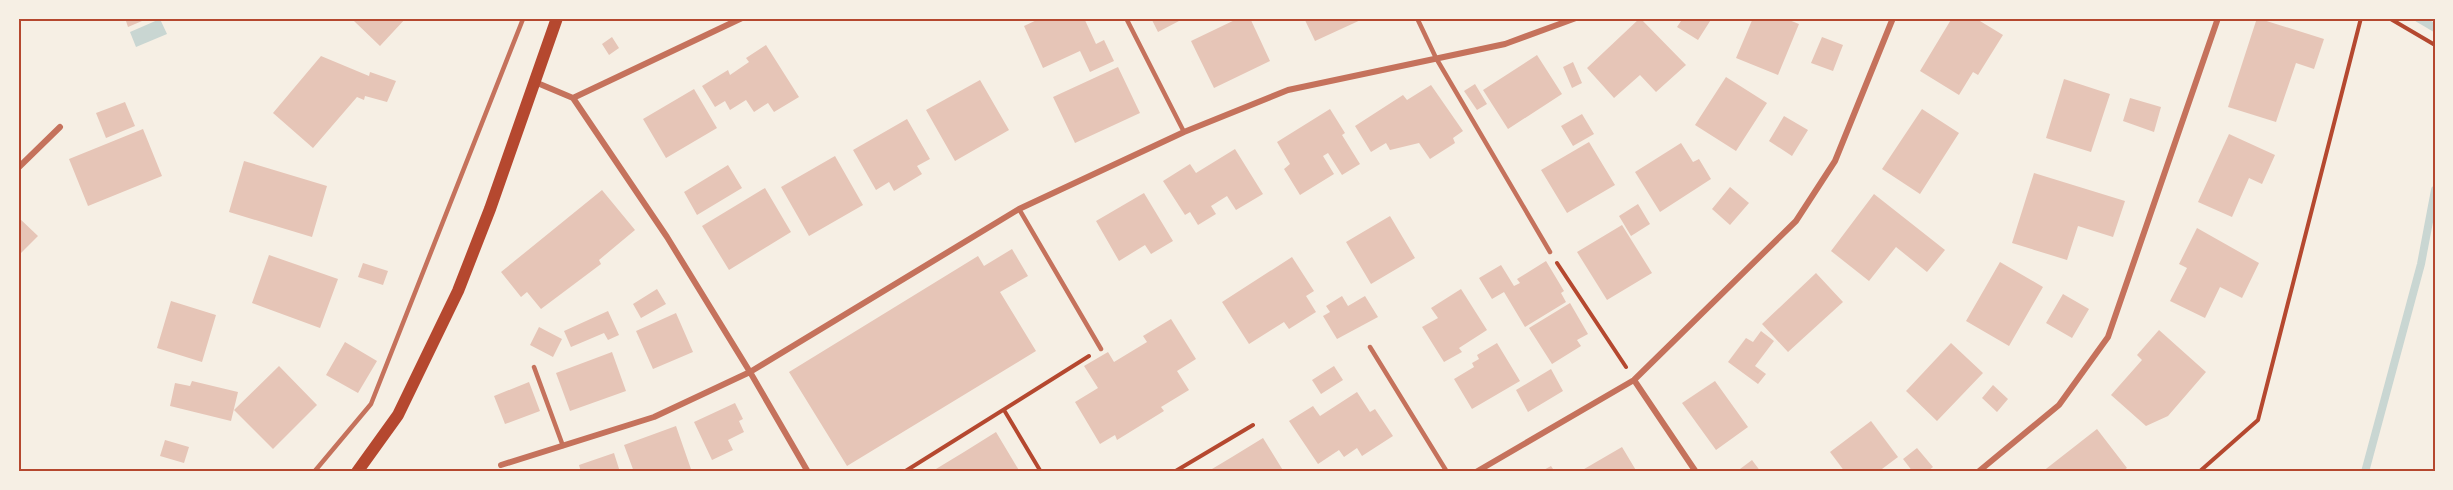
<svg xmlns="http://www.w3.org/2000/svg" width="2453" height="490" viewBox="0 0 2453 490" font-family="'PT Sans Narrow',sans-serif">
<rect width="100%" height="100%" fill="#f6efe4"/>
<path fill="#c9d6d2" d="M160,19l7,15 -31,13 -6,-15z"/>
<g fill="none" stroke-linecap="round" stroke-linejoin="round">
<path stroke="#c9d6d2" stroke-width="8" d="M2418,18l17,10
M2365,472l56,-208 14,-74"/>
</g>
<path fill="#e6c5b7" d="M125,18h24l-21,9z
M358,18h48l-26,28 -26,-25z
M1041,18h43l12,26 8,-4 10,21 -24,11 -10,-21 -37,17 -19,-42z
M1151,18h27l1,3 -21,11z
M1239,18h11l20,43 -56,27 -23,-47z
M1304,18h61l-50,23z
M1640,18l46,47 -30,27 -16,-17 -26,23 -27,-30z
M1683,18h29l-14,22 -21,-13z
M1753,18h31l15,6 -21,51 -42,-17z
M1952,18h23l28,17 -25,40 -5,-3 -14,23 -39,-24z
M2257,18l67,21 -10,30 -18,-6 -20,59 -48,-15z
M612,37l7,11 -10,7 -7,-11z
M1822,37l21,8 -10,26 -22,-8z
M766,45l33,52 -25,15 -6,-9 -14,9 -8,-12 -16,10 -5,-9 -10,6 -13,-21 26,-16 2,5 19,-13 -3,-4z
M1537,55l25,39 -54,35 -25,-39z
M321,56l48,20 1,-4 26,9 -9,21 -22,-6 -1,4 -7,-3 -44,51 -40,-35z
M1573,62l9,21 -10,5 -9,-21z
M1118,67l22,46 -65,30 -22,-46z
M1726,77l41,26 -31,48 -41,-26z
M2064,79l46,15 -19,58 -45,-14z
M980,80l29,50 -54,31 -29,-51z
M1475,84l12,20 -10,6 -13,-19z
M1431,85l32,46 -10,7 2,5 -25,16 -11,-16 -29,7 -4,-7 -15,9 -16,-26 48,-31 4,5z
M694,89l23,39 -51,30 -23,-39z
M2130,98l31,9 -7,25 -31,-11z
M125,102l10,24 -29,12 -10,-25z
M1330,109l15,24 -3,2 18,29 -18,11 -14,-22 -5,3 11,18 -34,21 -16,-26 6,-5 -13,-22z
M1922,109l37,24 -39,61 -38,-25z
M1582,114l12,20 -21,12 -12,-20z
M1784,116l24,14 -16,26 -23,-15z
M907,119l23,40 -13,7 5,8 -28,17 -5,-9 -13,8 -23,-40z
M143,129l19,47 -74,30 -19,-47z
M2229,134l46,21 -13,29 -13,-6 -17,39 -34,-15z
M1589,142l26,43 -48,28 -26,-43z
M1681,143l12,19 6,-3 12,20 -51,33 -25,-40z
M1235,149l28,45 -27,16 -9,-14 -16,10 5,8 -18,11 -8,-13 -5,3 -22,-34 27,-17 6,9z
M835,156l28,49 -54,31 -28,-49z
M244,161l83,25 -15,51 -83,-25z
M728,165l14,23 -45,27 -13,-23z
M2034,173l91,28 -12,36 -35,-11 -11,34 -55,-17z
M1730,187l19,16 -19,22 -18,-16z
M765,188l26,44 -62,38 -27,-44z
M602,190l33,40 -36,30 2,4 -60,45 -14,-17 -6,5 -20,-25z
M1144,193l29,48 -22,13 -6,-9 -26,16 -23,-40z
M1874,194l71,56 -18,22 -31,-25 -27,34 -38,-30z
M1638,204l12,20 -19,12 -12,-20z
M1390,216l25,42 -44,26 -25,-42z
M18,217l20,19 -20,20z
M1622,225l30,48 -45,27 -30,-48z
M2197,228l62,35 -17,35 -22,-11 -15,31 -35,-17 17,-33 -8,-4z
M1012,249l16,27 -28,16 36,59 -189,115 -58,-94 189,-116 6,10z
M269,255l69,24 -18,49 -68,-25z
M1292,257l22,34 -8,5 10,16 -27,17 -5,-7 -35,22 -27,-42z
M1546,261l18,30 -3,2 5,9 -41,25 -21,-35 -12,7 -13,-21 22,-13 13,21 6,-3 -3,-4z
M2000,262l43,25 -34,59 -43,-25z
M363,263l25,8 -5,14 -25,-8z
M1816,273l27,29 -55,50 -26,-28z
M657,289l9,15 -25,14 -8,-14z
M1461,289l26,41 -28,18 3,4 -18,10 -22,-35 16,-9 -7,-10z
M2063,294l26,15 -17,29 -26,-15z
M1342,296l6,10 17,-10 13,21 -41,22 -14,-23 7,-4 -4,-6z
M171,301l45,14 -14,47 -45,-14z
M1570,303l18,31 -11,6 4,6 -29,18 -23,-36z
M608,311l11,24 -11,5 -4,-7 -33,14 -7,-16z
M676,313l17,39 -40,17 -17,-38z
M1171,319l25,40 -19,12 12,19 -28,17 3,4 -47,29 -2,-5 -15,9 -25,-42 23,-14 -14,-22 24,-14 6,10 33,-20 -4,-6z
M539,327l23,12 -9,18 -23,-12z
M2159,330l47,42 -38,44 -22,10 -35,-31 31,-35 -5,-5z
M1761,331l13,10 -19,25 11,8 -8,10 -30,-22 18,-24 7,4z
M345,342l32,19 -19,32 -32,-18z
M1497,343l23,38 -48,28 -18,-30 20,-12 -2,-4 7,-4 -2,-4z
M1951,343l32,30 -46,48 -31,-30z
M612,352l14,39 -56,20 -14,-38z
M279,366l38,39 -44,44 -39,-39z
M1334,366l9,14 -22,14 -9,-14z
M1551,369l12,22 -35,21 -12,-22z
M192,381l46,11 -7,29 -61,-15 5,-23 15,3z
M1715,381l33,46 -32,23 -34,-47z
M529,382l11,29 -35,13 -11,-28z
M1993,385l15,14 -11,13 -15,-14z
M1357,392l13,20 5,-3 18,27 -31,20 -5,-8 -13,9 -5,-7 -21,14 -29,-43 24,-15 7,10z
M735,403l8,16 -4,2 5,11 -16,8 5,10 -21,10 -18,-38z
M1871,421l27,36 -20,15h-33l-15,-20z
M676,426l16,46h-45l-1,-2 -12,2 -10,-27z
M2097,429l30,39 -6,4h-79z
M996,432l24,40h-89l33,-20z
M1263,438l21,34h-77l25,-15z
M165,440l24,7 -5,16 -24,-7z
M1622,447l15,25h-58z
M1917,448l16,19 -6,5h-14l-10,-13z
M614,453l6,19h-39l-2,-7z
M1752,460l9,12h-25z
M1551,466l4,6h-15z"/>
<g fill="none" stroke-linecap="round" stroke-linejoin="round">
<path stroke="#b5482f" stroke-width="4" d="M2389,18l46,27
M1557,263l69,104
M1004,410l37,62
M904,472l185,-116
M1174,472l79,-47
M2199,472l59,-52 103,-402"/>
<path stroke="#c5725c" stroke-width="4.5" d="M1126,18l58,114
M1417,18l19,40 114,194
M1019,209l82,140
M1370,347l77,125
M534,367l29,79
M314,472l57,-68 152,-385 4,-1"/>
<path stroke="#c5725c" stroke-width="6" d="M535,82l38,16 94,139 83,135 58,100
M573,98l169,-80
M18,168l42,-41
M1634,380l62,92
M501,465l153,-48 96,-45 269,-163 165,-77 104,-42 217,-46 71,-26
M1476,472l158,-92 162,-159 39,-60 58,-143
M1978,472l81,-67 49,-68 110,-319"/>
<path stroke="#b5482f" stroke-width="12" d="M357,472l41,-57 60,-124 32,-82 67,-191"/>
</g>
<rect width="2453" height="490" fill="none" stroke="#f6efe4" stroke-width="39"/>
<rect x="20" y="20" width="2414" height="450" fill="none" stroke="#b5482f" stroke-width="2"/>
</svg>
